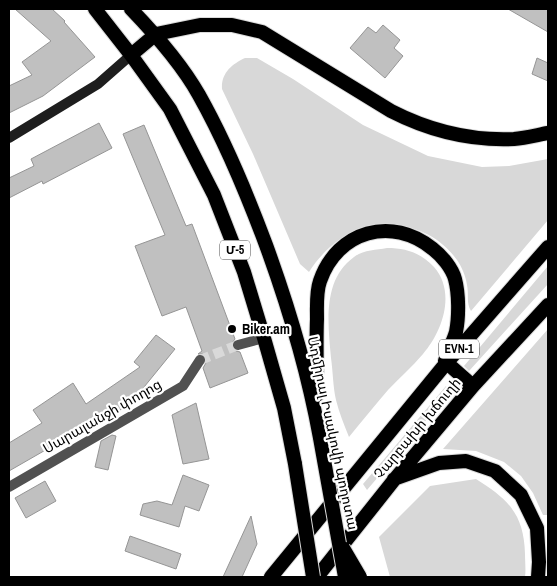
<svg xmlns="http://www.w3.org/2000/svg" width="557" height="586" viewBox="0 0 557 586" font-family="'Archivo Narrow','Noto Sans Armenian',sans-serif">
<rect width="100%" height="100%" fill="#fff"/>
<path fill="#d8d8d8" d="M245,58h12l36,21 70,46 65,31 54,11 27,-1 39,-7v61l-77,91c-5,-8 -2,-17 -4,-26 -1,-8 -5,-18 -10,-25 -18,-25 -46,-37 -77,-35 -7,1 -15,1 -22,4 -20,9 -37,24 -49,43l-9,-8 -47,-110 -31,-65c-1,-16 10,-25 23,-31z
M387,248c19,0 34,5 47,19 22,25 9,64 -11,87 -11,13 -24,24 -35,36 -13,15 -26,31 -39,47 -5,-12 -10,-25 -13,-37 -3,-13 -3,-28 -5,-42 -3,-34 -9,-78 23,-101 9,-7 22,-7 33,-9z
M548,266v18l-79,87 -5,-5z
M548,329v186h-5l-10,-22 -12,-17 -17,-14 -28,-11 -33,-2z
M446,386l5,5 -84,99 -4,-6z
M476,479c32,20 48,35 49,75 0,7 1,16 0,23h-135l-11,-40 51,-51z"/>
<path fill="#c0c0c0" stroke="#959595" d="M15,9h37l13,12 -1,1 31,35 -52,39 -34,17v-27l23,-11 -10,-13 29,-21z
M508,9h40v23z
M383,25l17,15 -6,8 9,8 -18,22 -35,-30 18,-21 8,6z
M537,58l11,5v18l-16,-7z
M99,123l13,25 -69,36 -1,-3 -33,17v-20l25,-12 -3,-7z
M144,125l42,101 6,-2 43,115 -3,4v4l4,4 4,1 8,21 -38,15 -7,-20 4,-7 -1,-4 -3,-3h-5l4,-3 -16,-44 -24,9 -27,-70 30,-11 -42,-101z
M156,335l19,14 -35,43 2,3 -35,24 2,-10 -53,35 -47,27v-28l33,-20 -9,-13 40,-27 13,21 54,-37 -6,-5z
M196,403l13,56 -26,5 -11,-49z
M112,435l4,1 -8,34 -13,-3 6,-26z
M183,475l26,10 -10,26 -14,-5 -6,21 -39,-12 3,-11 14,-3 15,4z
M45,481l11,20 -30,17 -11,-20z
M251,516l6,28 -15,33h-19z
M130,536l51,18 -5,15 -51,-18z"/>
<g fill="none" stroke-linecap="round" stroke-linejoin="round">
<path stroke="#d9d9d9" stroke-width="10" stroke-dasharray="10 5" stroke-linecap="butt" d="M200,360l38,-15"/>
<g stroke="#dbdbdb" stroke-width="16">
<path id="trunk" d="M95,9l36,46 39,54 44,86 30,77 20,66 20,70 11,56
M131,9c25,26 50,54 68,86 27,48 48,99 67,150 23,63 42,127 54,193
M131,55l25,-21 44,-9h32l30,7 129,79c39,20 79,30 123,28 11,-1 23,-4 34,-6
M447,363l26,23
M317,395c0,-26 -1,-51 0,-76 0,-13 -1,-27 3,-38 17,-50 72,-66 113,-32 9,7 19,19 22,30 4,15 4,38 1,53 -3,10 -8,19 -11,29
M394,479l45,-16 27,-2 29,10 26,24 16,33 2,34 -1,15
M271,577l172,-210 105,-120
M317,577l77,-97 79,-94 75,-81"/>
</g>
<path stroke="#515151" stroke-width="10" d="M238,345l26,-7
M9,487l174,-101 17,-26"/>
<path stroke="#1e1e1e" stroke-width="10" d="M9,138l89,-54 33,-29"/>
<use href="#trunk" stroke="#000" stroke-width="14"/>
<g stroke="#dbdbdb" stroke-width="16" stroke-linecap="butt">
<path id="trunk-bridge" d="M320,438l25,139
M295,464l18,113
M343,548l17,29"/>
</g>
<use href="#trunk-bridge" stroke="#000" stroke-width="14"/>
</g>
<circle fill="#000" stroke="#fff" stroke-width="2" cx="232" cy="329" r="5"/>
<g text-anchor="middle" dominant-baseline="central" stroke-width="4.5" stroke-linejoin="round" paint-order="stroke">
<g fill="#fff" stroke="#4c4c4c" stroke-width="1">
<rect x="220" y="240.5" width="30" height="19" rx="4"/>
<rect x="439" y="339.5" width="40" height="19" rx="4"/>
</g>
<g font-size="12" font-weight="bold" fill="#000">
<text x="235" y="250">Մ-5</text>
<text x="459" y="349">EVN-1</text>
</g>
<g font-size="14" font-weight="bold" fill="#000" stroke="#fff" text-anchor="start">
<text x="242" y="329">Biker.am</text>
</g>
<g font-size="14" fill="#000" stroke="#fff">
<text transform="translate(102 416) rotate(-30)">Սարալանջի փողոց</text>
<text transform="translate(417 428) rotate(-50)">Չարբախի խճուղի</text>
<text transform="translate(333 433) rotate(78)">Ադմիրալ Իսակովի պողոտա</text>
</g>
</g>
<rect width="557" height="586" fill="none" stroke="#000000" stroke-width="20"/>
</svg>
